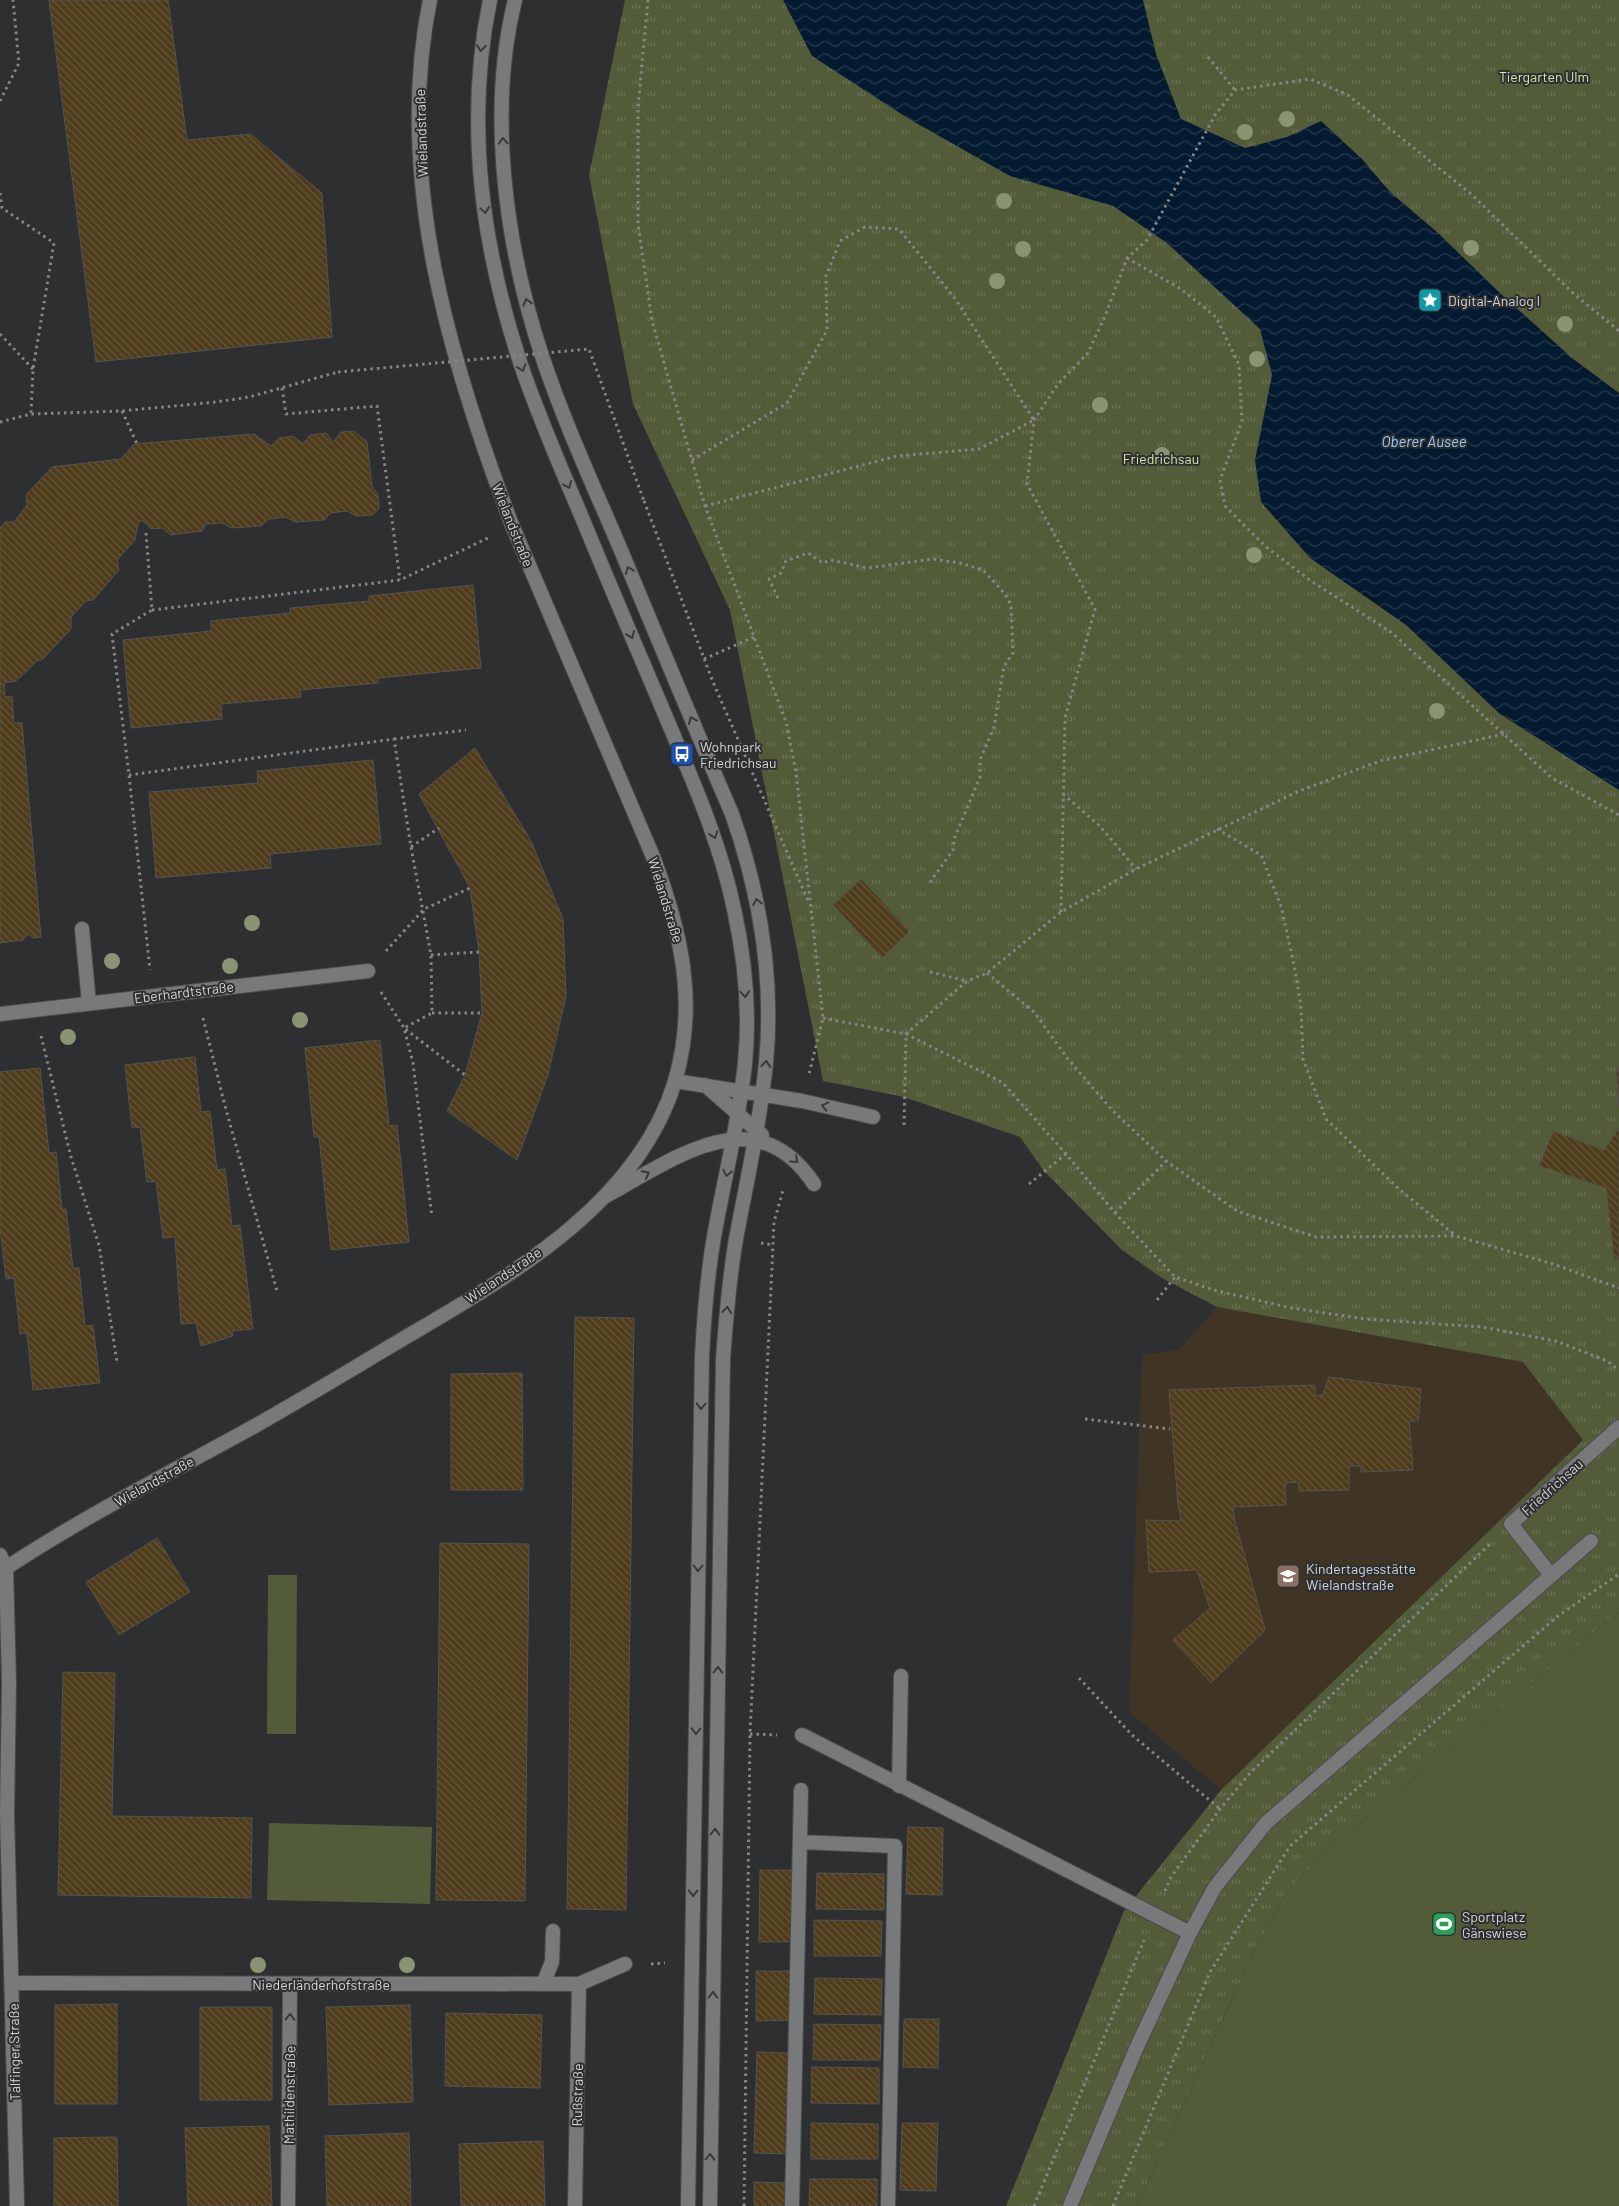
<svg xmlns="http://www.w3.org/2000/svg" width="1619" height="2206" viewBox="0 0 1619 2206" font-family="Barlow,sans-serif">
<defs>
<pattern id="park-tufts" width="24" height="20" patternUnits="userSpaceOnUse" patternTransform="scale(1.25)"><rect width="24" height="20" fill="#525c39"/><path d="M3 7l-1-3M5 7V3M7 7l1-3M15 17l-1-3M17 17v-4M19 17l1-3" fill="none" stroke="#6a7255"/></pattern>
<pattern id="water-waves" width="16" height="10" patternUnits="userSpaceOnUse" patternTransform="scale(1.25)"><rect width="16" height="10" fill="#031a31"/><path d="M0 5q4-4 8 0t8 0" fill="none" stroke="#273a4e"/></pattern>
<pattern id="building-back-hatch" width="6" height="6" patternUnits="userSpaceOnUse" patternTransform="scale(1.25)"><rect width="6" height="6" fill="#4d3b1a"/><path d="M-1 5l2 2M0 0l6 6M5-1l2 2" fill="none" stroke="#66563a"/></pattern>
</defs>
<rect width="100%" height="100%" fill="#2d2f31"/>
<path fill="#403425" d="M1217,1307l306,55 60,78 -362,350 -92,-78 13,-357 37,-5z"/>
<path fill="url(#park-tufts)" d="M625,0h994v1612l-291,237 -42,44 -34,63 -115,250h-131l118,-295 97,-121 362,-350 -60,-78 -306,-55 -55,-29 -40,-28 -78,-79 -24,-34 -116,-40 -81,-16 -93,-471 -97,-206 -44,-229z"/>
<path fill="#525c39" d="M268,1575h29l-1,159h-29z
M1619,1612v594h-482l115,-250 34,-63 42,-44z
M269,1823l163,4 -2,77 -163,-4z"/>
<path fill="url(#water-waves)" d="M783,0h360l13,54 25,65 64,29 42,-11 34,-16 41,38 29,34 46,39 65,63 70,63 47,35v397l-119,-76 -94,-89 -96,-67 -49,-56 -6,-42 17,-85 -12,-46 -93,-86 -54,-37 -103,-30 -101,-57 -97,-63z"/>
<path fill="url(#building-back-hatch)" stroke="#555351" d="M49,0h119l19,140 63,-6 72,59 10,144 -236,25z
M354,431l13,11 5,44 6,9 1,13 -6,7 -17,1 -9,-5 -16,2 -7,7 -28,2 -11,-5 -16,2 -8,7 -30,2 -8,-5 -17,1 -4,7 -31,4 -9,-7 -11,1 -8,-8h-3l-2,3 -3,16 -18,20 2,10 -26,30 -7,1 -15,16v12l-29,31h-4l-22,21 -12,2 1,14 7,-1 2,27h8l19,214 -8,1 -5,-4 -5,6 -23,3v-415l5,-6h9l13,-17 -1,-10 26,-28 69,-8 13,-15 120,-10 17,12 8,-8 14,-2 10,8 7,-9 16,-2 7,9 8,-10z
M473,585l8,83 -103,10v5l-78,7 1,7 -80,7 1,15 -91,9 -8,-88 88,-9v-10l79,-8v-5l79,-7v-5z
M475,748l56,93 32,78 3,77 -18,79 -31,85 -70,-49 18,-36 17,-62 -3,-61 -9,-64 -51,-94z
M373,760l8,84 -111,10 1,14 -115,10 -7,-86 109,-9 -1,-12z
M861,879l49,52 -28,27 -49,-53z
M380,1040l9,86 8,-1 12,117 -78,8 -12,-113h-5l-9,-89z
M195,1057l6,55 9,-1 7,59 8,-1 7,57 8,-1 13,104 -21,2 1,5 -32,10 -5,-23 -15,1 -6,-87 -12,1 -7,-57 -9,1 -7,-55 -8,1 -7,-63z
M1619,1067v41l-3,-36z
M40,1068l9,85 7,-1 6,57h4l7,59h6l6,58 8,-1 7,58 -67,7 -6,-57 -7,1 -6,-56 -8,1 -6,-51v-156z
M1619,1128v131l-5,1 -8,-72 -67,-22 14,-35 51,19z
M575,1317l59,1 -8,592 -59,-1z
M522,1373l1,117h-72v-116z
M1329,1377l92,12 -3,32h-9l4,49 -52,2v-6h-12v24l-50,1 -1,-9 -13,1 1,22 -53,2 1,10 31,113 -54,53 -38,-43 37,-32 -13,-38 -48,2 -3,-52 35,1 -3,-17 -9,-114 146,-5v11l8,-1z
M157,1538l33,54 -71,43 -33,-53z
M440,1543l89,1 -4,357 -89,-1z
M63,1672l52,1 -3,143 140,2 -1,80 -193,-3z
M908,1827l35,1 -1,67 -36,-1z
M760,1870h34v72h-35z
M817,1873l67,1v36l-68,-1z
M814,1920l68,1 -1,35h-67z
M756,1971h35v49l-35,1z
M815,1978l67,1 -1,36 -67,-1z
M117,2004v100h-62v-99z
M410,2005l3,97 -84,3 -3,-98z
M200,2007h72v93h-72z
M446,2013l96,2 -2,73 -95,-2z
M904,2019h35l-1,49 -35,-1z
M814,2024l67,1 -1,35h-67z
M757,2052l34,1 -3,101 -34,-1z
M812,2067l67,1v36l-68,-1z
M811,2123l67,1v35h-67z
M902,2123h36l-2,68 -36,-1z
M269,2126l3,80h-84l-3,-78z
M409,2133l2,73h-84l-2,-70z
M117,2137l1,69h-64v-68z
M543,2141l2,65h-84l-2,-62z
M810,2179h67v27h-68z
M754,2182l35,1 -1,23h-34z"/>
<g fill="none" stroke-linecap="round" stroke-linejoin="round">
<g stroke="#4a4c4e" stroke-width="16">
<path id="service" d="M490,0c-25,121 -8,246 30,362 18,54 41,106 63,158 25,61 51,122 77,183 28,67 59,134 74,206 11,50 16,103 11,154 -6,59 -21,116 -31,174 -7,40 -10,80 -12,120l-14,849
M515,0c-28,113 -9,247 27,356 22,66 51,129 78,192 37,89 74,178 112,266 28,80 42,164 34,249 -6,59 -19,117 -30,176 -7,40 -10,80 -13,120l-13,847
M82,929l7,74
M675,1081l127,20 71,16
M705,1085l57,50
M604,1197c69,-37 151,-102 210,-13
M1551,1575l-40,-51 108,-97
M802,1735l388,198
M899,1786l2,-110
M800,1842l95,4 -7,360
M543,1984l9,-22 1,-31
M792,2206l9,-416
M1070,2206l66,-157 54,-116 25,-46 51,-64 325,-282"/>
</g>
<g stroke="#4a4c4e" stroke-width="16">
<path id="minor" d="M0,1014l368,-43
M0,1555l6,13
M12,1983l567,1 46,-20
M288,2206l2,-222
M575,2206l4,-222"/>
</g>
<g stroke="#4a4c4e" stroke-width="16">
<path id="tertiary" d="M6,1568l3,114 -2,132 10,392
M0,1572c81,-54 168,-98 253,-145 44,-25 88,-51 131,-77 109,-65 252,-138 291,-269 23,-78 6,-149 -21,-222l-142,-334c-62,-163 -118,-349 -82,-525"/>
</g>
<path stroke="#858687" stroke-width="3" stroke-dasharray="2.5 4" stroke-linecap="butt" d="M648,0l-10,107v117l14,97 53,185 81,216 10,50 27,246 -14,56
M1208,57l27,33
M0,101l19,-38 -6,-63
M0,193l2,15 52,35 -21,126 -2,45
M1127,258l54,31 35,28 23,48 3,56 -22,59 5,26 40,40 46,35 80,51 161,146 67,37
M0,334l33,35
M282,388l4,26 91,-8 23,174
M122,411l16,35
M0,422l31,-8 91,-3 94,-9 33,-5 89,-25
M692,460l95,-57 40,-73 -1,-54 14,-35 25,-14 34,2 57,71 78,120 -55,29 -82,7 -192,50
M644,501l69,181 96,221
M146,533l6,77 -40,24 17,141 21,195
M778,598l-9,-19 12,-6 5,-12 22,-8 15,10 8,-3 37,8 64,-9 28,4 23,7 22,24 6,11 2,48 -9,13 -10,61 -14,33v17l-26,62 -1,11 -25,35
M152,610l248,-30 90,-43
M704,659l50,-22
M394,739l72,-9
M129,775l265,-36 17,108 20,108 1,58 -28,15 61,47
M1063,794l37,32 36,43
M1217,829l44,26 20,51 13,59 7,41 2,53 23,60 73,70 56,46
M411,847l28,-19
M1061,912l4,-194 30,-109 -68,-125 7,-64 24,-36 30,-31 17,-37 22,-58 20,-18 68,-125 20,-25 75,-11 38,16 123,99 103,100 45,37
M386,951l38,-42 46,-21
M431,955l48,-3
M930,972l37,9
M987,973l47,39 34,47 44,51 54,51 71,50 79,26 140,-1 97,28 66,24
M381,992l23,36 9,35 19,154
M432,1013h50
M203,1018l22,88 52,185
M823,1018l83,16 96,48 64,72 49,59 60,64 39,13 77,18 75,11 116,8 74,14 51,20 12,9
M41,1036l30,121 28,88 18,117
M904,1125l2,-91 61,-53 20,-8 74,-61 75,-43 163,-78 81,-30 124,-27
M1029,1184l37,-30
M1115,1213l51,-52
M761,1243l12,2
M1157,1300l18,-23
M1085,1419l85,10
M1079,1678l53,57 88,74
M750,1734l27,1
M1165,1891l6,-14 49,-68 31,-37 240,-229
M651,1964l14,-1
M744,2206l6,-472 23,-489 1,-23 9,-32
M1034,2206l110,-266
M1113,2206l97,-234 80,-126 268,-230 61,-42"/>
<use href="#service" stroke="#77797b" stroke-width="14"/>
<use href="#minor" stroke="#77797b" stroke-width="14"/>
<use href="#tertiary" stroke="#77797b" stroke-width="14"/>
<path stroke="#858687" stroke-width="3" stroke-dasharray="2.5 4" stroke-linecap="butt" d="M338,372l251,-23 55,152"/>
</g>
<g fill="#889472">
<circle cx="1287" cy="119" r="8"/>
<circle cx="1245" cy="132" r="8"/>
<circle cx="1004" cy="201" r="8"/>
<circle cx="1471" cy="248" r="8"/>
<circle cx="1023" cy="249" r="8"/>
<circle cx="997" cy="281" r="8"/>
<circle cx="1565" cy="324" r="8"/>
<circle cx="1257" cy="359" r="8"/>
<circle cx="1100" cy="405" r="8"/>
<circle cx="1162" cy="455" r="8"/>
<circle cx="1254" cy="555" r="8"/>
<circle cx="1437" cy="711" r="8"/>
<circle cx="252" cy="923" r="8"/>
<circle cx="112" cy="961" r="8"/>
<circle cx="230" cy="966" r="8"/>
<circle cx="300" cy="1020" r="8"/>
<circle cx="68" cy="1037" r="8"/>
<circle cx="258" cy="1965" r="8"/>
<circle cx="407" cy="1965" r="8"/>
</g>
<defs><path id="oneway-chevron" d="M-2-3.5L2.5 0L-2 3.5" fill="none" stroke-width="1.6" stroke-linecap="round" stroke-linejoin="round" transform="scale(1.25)"/></defs>
<g stroke="#383a3c">
<use href="#oneway-chevron" transform="translate(481 48) rotate(97)"/>
<use href="#oneway-chevron" transform="translate(503 141) rotate(-93)"/>
<use href="#oneway-chevron" transform="translate(485 210) rotate(82)"/>
<use href="#oneway-chevron" transform="translate(527 302) rotate(-104)"/>
<use href="#oneway-chevron" transform="translate(522 368) rotate(71)"/>
<use href="#oneway-chevron" transform="translate(568 485) rotate(67)"/>
<use href="#oneway-chevron" transform="translate(629 570) rotate(-113)"/>
<use href="#oneway-chevron" transform="translate(631 635) rotate(67)"/>
<use href="#oneway-chevron" transform="translate(692 720) rotate(-113)"/>
<use href="#oneway-chevron" transform="translate(714 835) rotate(71)"/>
<use href="#oneway-chevron" transform="translate(757 902) rotate(-102)"/>
<use href="#oneway-chevron" transform="translate(745 994) rotate(86)"/>
<use href="#oneway-chevron" transform="translate(766 1064) rotate(-85)"/>
<use href="#oneway-chevron" transform="translate(825 1106) rotate(-167)"/>
<use href="#oneway-chevron" transform="translate(795 1160) rotate(42)"/>
<use href="#oneway-chevron" transform="translate(727 1173) rotate(102)"/>
<use href="#oneway-chevron" transform="translate(646 1174) rotate(-28)"/>
<use href="#oneway-chevron" transform="translate(727 1310) rotate(-84)"/>
<use href="#oneway-chevron" transform="translate(701 1406) rotate(91)"/>
<use href="#oneway-chevron" transform="translate(698 1568) rotate(91)"/>
<use href="#oneway-chevron" transform="translate(718 1670) rotate(-89)"/>
<use href="#oneway-chevron" transform="translate(696 1731) rotate(91)"/>
<use href="#oneway-chevron" transform="translate(715 1832) rotate(-89)"/>
<use href="#oneway-chevron" transform="translate(693 1893) rotate(91)"/>
<use href="#oneway-chevron" transform="translate(713 1995) rotate(-89)"/>
<use href="#oneway-chevron" transform="translate(290 2017) rotate(-89)"/>
<use href="#oneway-chevron" transform="translate(710 2157) rotate(-89)"/>
</g>
<defs>
<g id="sight-square" transform="scale(1.25)"><rect x="-9" y="-9" width="18" height="18" rx="4" fill="#0f9aa8" stroke="#2d2f31"/><path d="M0-6L1.8-2.2L6-1.7L2.9 1.2L3.7 5.4L0 3.3L-3.7 5.4L-2.9 1.2L-6-1.7L-1.8-2.2Z" fill="#fff"/></g>
<g id="bus-square" transform="scale(1.25)"><rect x="-9" y="-9" width="18" height="18" rx="4" fill="#1a4fb4" stroke="#2d2f31"/><path d="M-5-6H5V4H4V6H2V4H-2V6H-4V4H-5ZM-3.5-4V0h7V-4ZM-3.5 1.2v1.5H-2V1.2ZM2 1.2v1.5H3.5V1.2Z" fill="#fff"/></g>
<g id="school-square" transform="scale(1.25)"><rect x="-9" y="-9" width="18" height="18" rx="4" fill="#8d6e63" stroke="#2d2f31"/><path d="M0-5L7-2L0 1L-7-2ZM-4 1L0 2.5L4 1V4Q0 6-4 4Z" fill="#fff"/></g>
<g id="stadium-square" transform="scale(1.25)"><rect x="-9" y="-9" width="18" height="18" rx="4" fill="#2e9e5b" stroke="#2d2f31"/><path d="M0-5a6.5 5 0 1 0 0 10a6.5 5 0 1 0 0-10ZM-3.5-1.8h7v3.6h-7Z" fill="#fff"/></g>
</defs>
<g fill-rule="evenodd">
<use href="#sight-square" x="1430" y="300"/>
<use href="#bus-square" x="682" y="754"/>
<use href="#school-square" x="1288" y="1576"/>
<use href="#stadium-square" x="1444" y="1924"/>
</g>
<g text-anchor="middle" dominant-baseline="central" stroke-width="4" stroke-linejoin="round" paint-order="stroke">
<g font-size="14" fill="#d3e6a7" stroke="#2d2f31">
<text x="1544" y="76">Tiergarten Ulm</text>
<text x="1161" y="458">Friedrichsau</text>
</g>
<g font-size="14" fill="#d3d4d5" stroke="#2d2f31">
<text transform="translate(421 133) rotate(-92)">Wielandstraße</text>
<text transform="translate(513 525) rotate(68)">Wielandstraße</text>
<text transform="translate(666 900) rotate(73)">Wielandstraße</text>
<text transform="translate(184 992) rotate(-7)">Eberhardtstraße</text>
<text transform="translate(503 1275) rotate(-34)">Wielandstraße</text>
<text transform="translate(154 1481) rotate(-29)">Wielandstraße</text>
<text transform="translate(1552 1487) rotate(-42)">Friedrichsau</text>
<text x="321" y="1984">Niederländerhofstraße</text>
<text transform="translate(14 2052) rotate(-91)">Talfinger Straße</text>
<text transform="translate(289 2095) rotate(-89)">Mathildenstraße</text>
<text transform="translate(577 2095) rotate(-89)">Rußstraße</text>
</g>
<g font-size="14" fill="#d3d4d5" stroke="#2d2f31" text-anchor="start">
<text x="1448" y="300">Digital-Analog I</text>
<text x="700" y="746">Wohnpark<tspan x="700" dy="16">Friedrichsau</tspan></text>
<text x="1306" y="1568">Kindertagesstätte<tspan x="1306" dy="16">Wielandstraße</tspan></text>
<text x="1462" y="1916">Sportplatz<tspan x="1462" dy="16">Gänswiese</tspan></text>
</g>
<g font-size="15" font-style="italic" fill="#9bcafa" stroke="#2d2f31">
<text x="1424" y="441">Oberer Ausee</text>
</g>
</g>
</svg>
